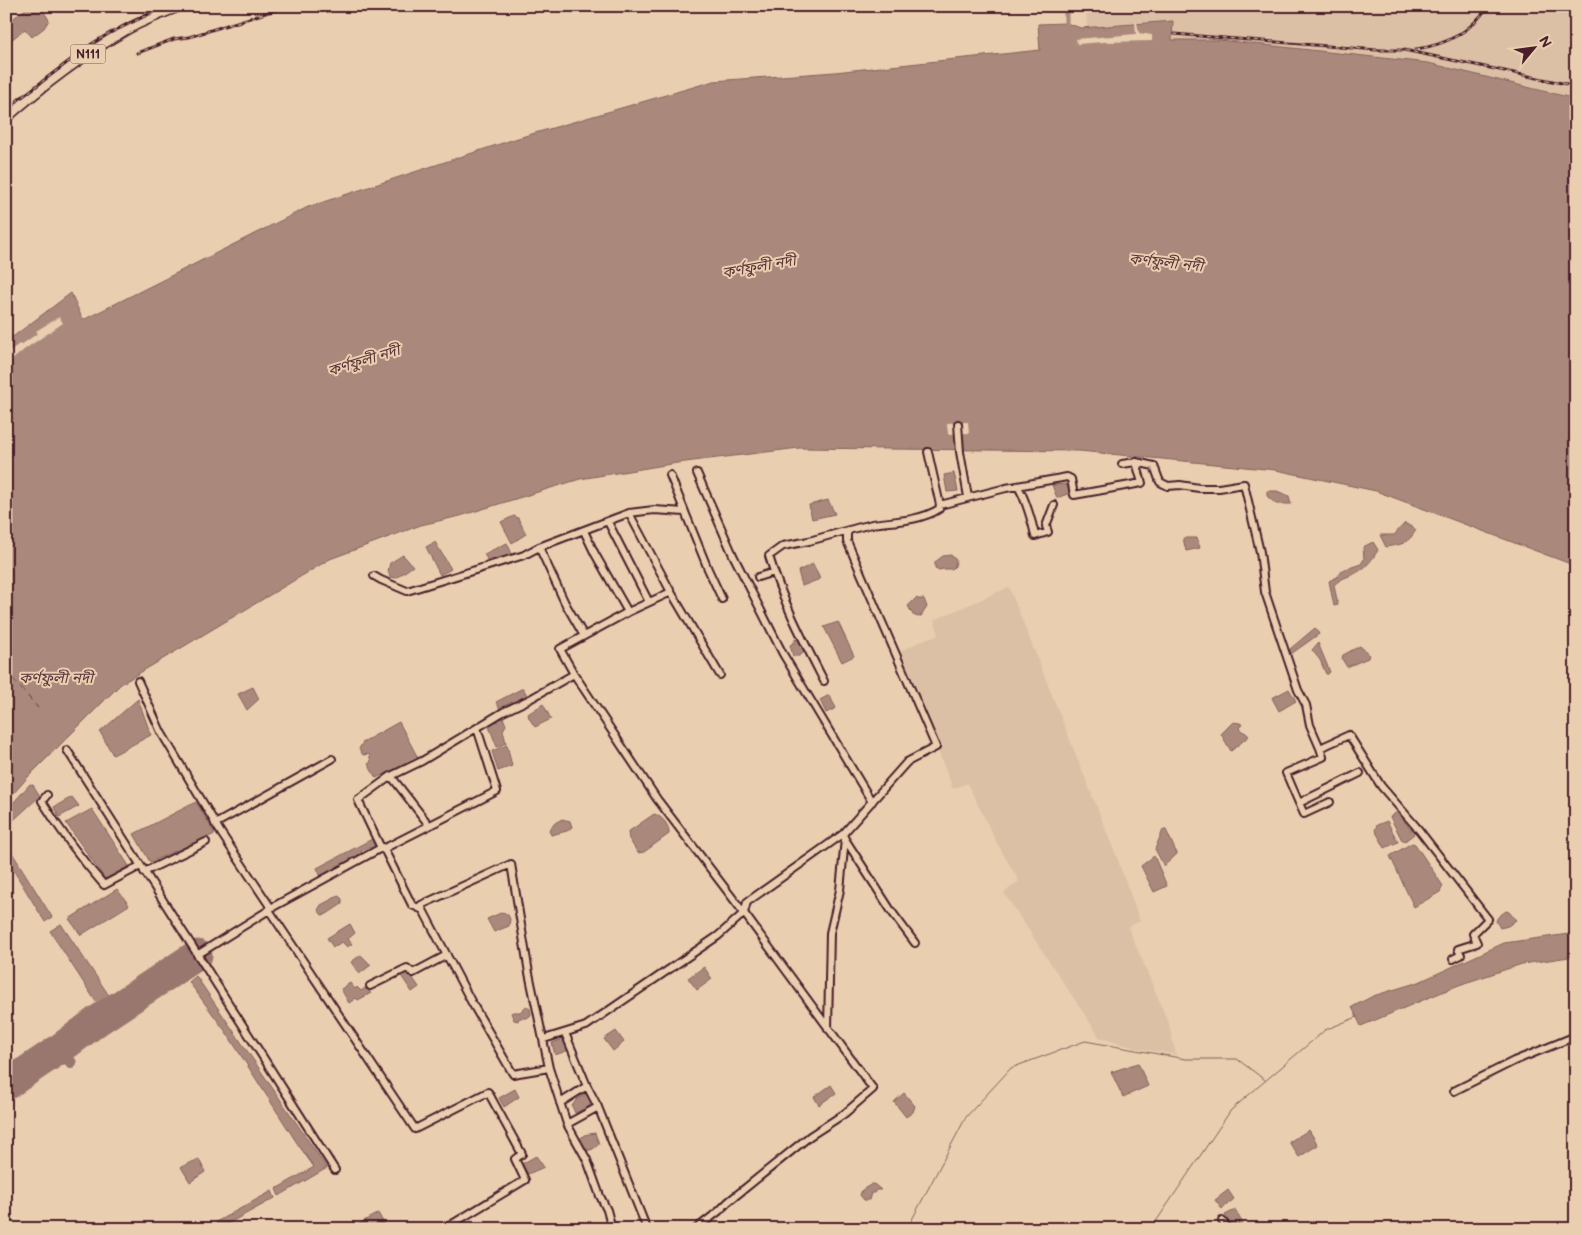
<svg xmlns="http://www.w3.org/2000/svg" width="1582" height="1235" viewBox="0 0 1582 1235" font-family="'Balsamiq Sans','Noto Sans Bengali',sans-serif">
<rect width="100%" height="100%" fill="#e9cfb0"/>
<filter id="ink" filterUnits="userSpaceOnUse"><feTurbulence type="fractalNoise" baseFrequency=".02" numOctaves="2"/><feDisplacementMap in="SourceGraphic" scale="10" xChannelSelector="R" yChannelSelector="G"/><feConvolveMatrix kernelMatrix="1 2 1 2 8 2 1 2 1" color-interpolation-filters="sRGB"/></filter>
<g filter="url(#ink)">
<path fill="#dcc0a5" d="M1086,6h490v93l-148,-36 -209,-23h-47l1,-19 -86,7z
M1009,587l107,268 24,66 -12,6 41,97 7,31 -41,-7 -35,-10 -96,-145 15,-12 -21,-36 -31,-62 -14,6 -54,-137 28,-14 10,-2 1,-4 -4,-12z"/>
<path fill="#aa897b" stroke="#845f5b" d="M28,7l4,2 7,-2 3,2 7,11 -5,8 -12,9 -7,-8 -14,11 -5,-6v-10z
M1173,21l-1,19h47l209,23 148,36v467l-200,-75 -100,-21 -197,-19 -280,-3 -122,15 -97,16 -120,37 -39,9 -91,34 -209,125 -94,94 -21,24v-460l65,-49 11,25 3,1 223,-112 210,-69 196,-57 121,-9 205,-22 -2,-26 28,-1 15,5z
M954,473l4,18 -11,1 -3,-17z
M1066,484l4,9 -13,5 -5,-13z
M1267,491h10l12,5 2,8h-15l-9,-8z
M828,500l7,14 -23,5 -3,-14z
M514,516l4,2 8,16 -14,9 -11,-21z
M1405,523l11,7c-9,15 -14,14 -30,17l-6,-12h14z
M1183,538h14l3,10 -14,3z
M435,542l16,27 -11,6 -14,-28z
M1373,542l5,8c-6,10 -12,18 -22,23 -8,4 -15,5 -22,12l4,20 -4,1 -5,-25 8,-4 6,-7 18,-6 3,-5 -1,-12z
M507,543l6,13 -24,7 -5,-9z
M403,555l10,11 -17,12 -6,-1 -2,-6 2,-8z
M951,555l5,5 -1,6 -3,3h-9l-4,1 -4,-2v-6l8,-6z
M813,564l7,15 -18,7 -4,-15z
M916,598l2,1h6l3,8 -6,9 -3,1 -5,-2 -5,-9z
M838,622l16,34 -12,6 -18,-35z
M1315,628l4,6 -28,20 -1,-5z
M795,639l6,2v4l4,1 1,5 -7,5h-6l-3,-11 5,-3z
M1318,643l12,29 -2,2h-2l-6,-14 -8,-10z
M1360,646l9,8 -1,4 -21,9 -5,-8 1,-4z
M253,687l6,12 -12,11 -9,-16z
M523,688l5,9 -27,14 -5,-9z
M1289,689l7,12 -17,10 -7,-13z
M829,695l7,13 -10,5 -6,-13z
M138,699l13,36 -38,20 -13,-23z
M543,704l8,15 -16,8 -6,-9 -1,-4z
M502,715l4,10 -3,5 3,13 -9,4 -9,-23z
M399,722l19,36 -42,20 -8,-14 3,-2 -2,-8 -6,1 -4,-6 4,-7z
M1233,722l7,1 3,2 -4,3 1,2 6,3 3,3 -18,15 -10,-17z
M507,745l5,21 -14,5 -6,-20z
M30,784l3,1 7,11 -34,31v-16z
M72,797l7,9 -20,11 -5,-10z
M196,802l19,32 -65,28 -16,-28z
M92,809l37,57 -24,13 -39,-56z
M1397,812l17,22 -9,7 -3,-1 -12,-23z
M654,814c8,2 16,12 15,20l-25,18 -6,1 -9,-14 -1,-7z
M562,819l8,2 2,6 -5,4 -16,4 -2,-5 6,-7z
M1387,821l11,21 -13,6 -10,-18 2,-5z
M1163,830h3l11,24 -13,12 -9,-17z
M374,838l5,10 -6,4 -4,-5 -8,4 2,4 -41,24 -5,-11z
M6,843l46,74 -7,5 -39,-64z
M1412,843l3,1 28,42 -3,6 -26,15 -24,-51z
M1154,856l13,30 -13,6 -13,-26z
M117,889l12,16 -48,30 -12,-16z
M336,897l3,-1 3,3v5l-15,10 -5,1 -4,-5 3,-5z
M1506,911l3,1 7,8 -8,6 -8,2 -4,-7 2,-4z
M503,912l5,3 2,4 -1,7 -15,6 -7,-13z
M61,924l51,76 -12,8 -50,-77z
M350,924l5,9 -7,6 4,5 -5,3 -5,-5 -9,5 -6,-9z
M1576,933v23l-54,8 -63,21 -98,41 -9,-19 21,-11 46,-14 85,-39z
M361,955l10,10 -12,9 -8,-12z
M704,967l8,12 -15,11 -9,-12z
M408,971l11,16 -7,5 -12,-18z
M196,976l131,192 -48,28 -3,-7 38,-22 -17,-24 -71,-111 -37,-50z
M350,983l5,6 2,-2 4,4 4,-3 6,5 -13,7 -2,-2 -7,5 -8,-14z
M526,1006l4,3 1,6 -4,3h-8l-1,3 -4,-1 -3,-7 2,-1h7z
M616,1031l8,11 -11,9 -9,-12z
M564,1039l5,11 -14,5 -3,-12z
M1138,1063l10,23 -25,11 -12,-25z
M831,1085l5,8 -17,12 -5,-8z
M515,1089l4,8 -15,10 -5,-9z
M588,1093l4,10 -4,4 -13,6 -3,-7 5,-7z
M904,1093l11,13 -2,6 -7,5 -12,-15z
M1309,1130l9,15 -19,12 -10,-15z
M595,1133l4,11 -6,5 -6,2 -3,-2 -4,-10 4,-4z
M536,1156l8,11 -16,7 -6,-10z
M199,1159l6,13 -15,10 -9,-15z
M872,1184h2l7,6h-5l-2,3h-3l-2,7h-5l-4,-5 2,-5z
M1228,1190l6,9 -12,10 -7,-9z
M272,1191l3,7 -55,30 -4,-6z
M1235,1210l8,14 -7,5h-4l-7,-14z
M378,1213l9,16h-37z"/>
<path fill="#e9cfb0" d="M1135,22h2l2,11 13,2v6l-49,1 -26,2 -1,-5 60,-5z
M59,317l4,6 -38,26 -19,16v-17l4,3 9,-7 2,1 17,-12 -2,-2z
M968,422l1,11 -21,1 -1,-11z"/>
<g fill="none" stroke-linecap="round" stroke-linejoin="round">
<path stroke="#845f5b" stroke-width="1" d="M907,1229l59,-112 45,-49 74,-27 101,18h51l28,21
M1151,1229l80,-119 94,-80 32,-13"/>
<path stroke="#aa897b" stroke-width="5" d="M1066,28v-22
M6,333l10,10"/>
<path stroke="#5d343b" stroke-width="1" stroke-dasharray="6 5" stroke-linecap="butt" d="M6,671l32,37"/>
<path stroke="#9a776e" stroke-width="12" d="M61,1048l10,15"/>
<path stroke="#9a776e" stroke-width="31" d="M6,1085l55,-37 36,-27 100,-66"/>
<g stroke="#4a1f2b" stroke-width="10">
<path id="minor" d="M958,424l2,28 8,45
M1122,464l14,-2
M697,473l36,82 50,99 89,148
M1017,486c7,7 16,39 18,50l13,-4 -2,-6 8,-21
M940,505l66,-17 61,-11 4,2 3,16 68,-12 -6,-21 18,4 6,16 8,4 12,-1 19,3h20l25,-4 16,68 5,40 33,98 8,15 4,20 10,23 29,-13 32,51 38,44 69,89 -15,15 4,9 -19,6 3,6 -8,4
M685,512l23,57 14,30
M629,513l42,79 49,83
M608,522l41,80
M849,530c7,-2 15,-4 23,-6 22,-3 48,-3 67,-15l1,-4 -12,-53
M584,531l11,23 33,58
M539,547l26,56 19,33
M374,576l7,4 26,11 117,-36 15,-8 90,-34 25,-3 31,2 -15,-37
M758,577l16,-5
M671,592l-43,20 -68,37 14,25 83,125 87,114 129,176 -29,25 -34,22 -82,66 -9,9 -23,18
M138,681l23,51 60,101 50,75 -2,2 146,219 73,-37 34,62 -7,5 10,21 -81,49
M1320,748l3,9 -37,16 13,30 61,-30
M67,750l268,420
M391,776l38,49
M47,795l-5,6c19,31 38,57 62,84l36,-19
M1299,803l5,11 26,-12
M215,824l117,-65
M845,839l47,73 23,31
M144,872l62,-30
M271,908l110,-60 6,-1 110,-56 -20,-63
M423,910l-2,-5 90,-41 18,109 20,95 18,56 20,36 13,36 7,14 5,19
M197,955l72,-45
M370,986l37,-18 6,5 34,-18
M828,1029l2,-96 10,-43 5,-51 -2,-5
M565,1033l22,53 11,21 49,122
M544,1039l42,-13 132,-90 26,-23 3,-11 96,-68 64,-72 29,-15 -89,-206v-7l2,-4 -40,11 -26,5 -14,10c13,44 34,84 55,125
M549,1068l-36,6 -41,-71 -49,-93 -11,-5 -27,-54 -4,-3 -23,-48 33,-24 31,-15 81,-49 27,-13 44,-25
M1454,1091l60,-30 62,-25
M560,1103l27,-17
M567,1124l31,-17
M1222,1221l7,8"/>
</g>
<g stroke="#4a1f2b" stroke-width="12">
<path id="highway" d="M6,118c36,-32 76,-62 118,-87 17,-10 37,-17 56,-25"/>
</g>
<use href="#minor" stroke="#e9cfb0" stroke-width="6"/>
<use href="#highway" stroke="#e9cfb0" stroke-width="9"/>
<g stroke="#4a1f2b" stroke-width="3">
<path id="rail" d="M1174,34l203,16h27l172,36
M1416,49c30,-4 55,-17 72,-43
M137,53l37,-14 15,-2 99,-31
M6,114l12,-14 75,-57 17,-10 56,-27"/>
</g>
<use href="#rail" stroke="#e9cfb0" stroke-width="1" stroke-dasharray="4" stroke-linecap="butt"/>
</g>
</g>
<g text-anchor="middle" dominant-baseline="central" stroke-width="4" stroke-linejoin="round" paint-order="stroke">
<rect fill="#e9cfb0" stroke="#7a5453" stroke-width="1" x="70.5" y="44.5" width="35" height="19" rx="4"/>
<g font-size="12" font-weight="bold" fill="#4a1f2b">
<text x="88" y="54">N111</text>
</g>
<g font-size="15" font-style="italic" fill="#5d343b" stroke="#e9cfb0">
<text transform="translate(1166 263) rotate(6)">কর্ণফুলী নদী</text>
<text transform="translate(759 267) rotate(-10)">কর্ণফুলী নদী</text>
<text transform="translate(364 361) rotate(-17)">কর্ণফুলী নদী</text>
<text x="56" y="678">কর্ণফুলী নদী</text>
</g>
</g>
<rect width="1582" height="1235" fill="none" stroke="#e9cfb0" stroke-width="25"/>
<rect x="12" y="12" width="1557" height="1210" fill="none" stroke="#4a1f2b" stroke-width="2" filter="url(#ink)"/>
<g transform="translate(1534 48) rotate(61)" stroke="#e9cfb0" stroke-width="4" paint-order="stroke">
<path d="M0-4L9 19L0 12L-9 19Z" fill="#4a1f2b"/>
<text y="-8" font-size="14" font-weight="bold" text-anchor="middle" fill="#4a1f2b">N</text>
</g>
</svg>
